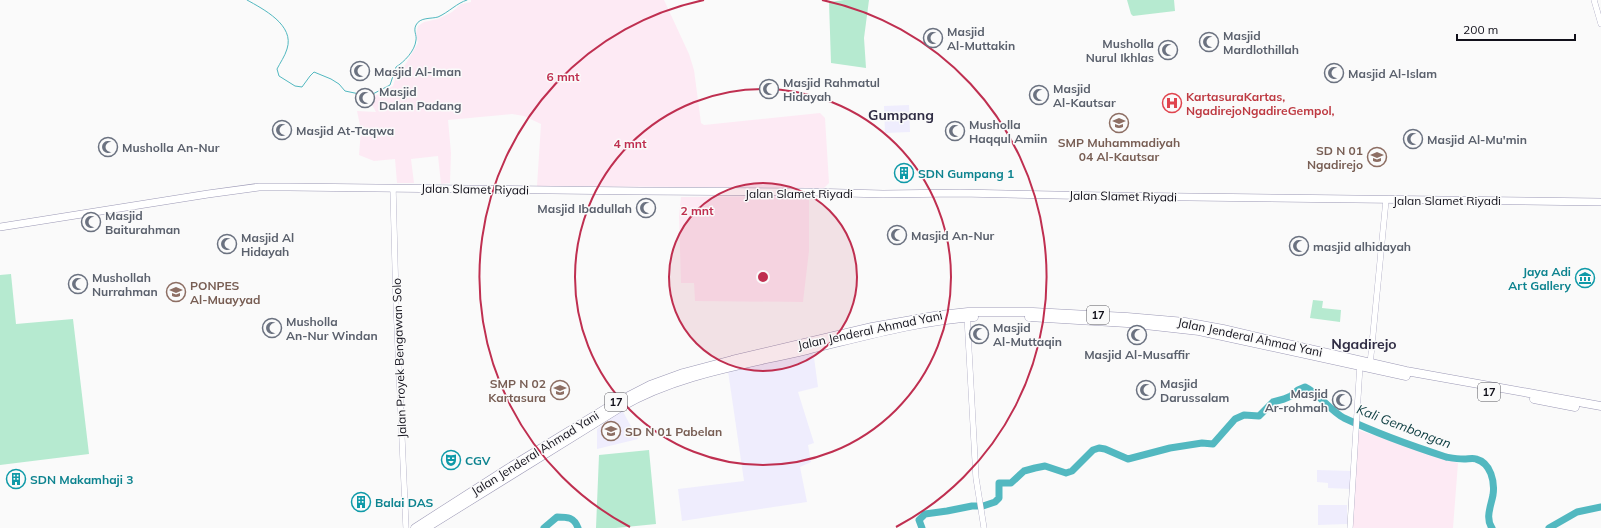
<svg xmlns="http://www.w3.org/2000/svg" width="1601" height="528" viewBox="0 0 1601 528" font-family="Mulish,sans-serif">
<rect width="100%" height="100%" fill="#fafafa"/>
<path fill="#efedfd" d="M909,105l1,27 -25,1 -1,-27z
M813,350l5,37 -20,5 16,51 -6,2 3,17 -11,5 7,35 -125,19 -4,-32 66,-8 -16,-110z
M622,410l16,29 -41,10v-20z
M1317,470l34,1v18l-23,-1v-5l-11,-1z
M1318,505h29v19l-29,1z"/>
<path fill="#fdeaf4" d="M471,0h193l25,54 5,16 7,53 3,2 116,-12 5,5 4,65 -5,5 -287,-2 4,-62 -17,-8 -12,-2 -64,6 3,33 -1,30 -9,1 -3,-28 -27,3 3,24h-17l-2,-24 -21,2 -15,-6 2,-25 -4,-19 19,1 -7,-13 24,-13 5,-17 7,-4 13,-22 -2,-9 2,-8 6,-4 14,-3 14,-7 9,-8 10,-2z
M809,196v55l-6,51 -108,-1 -1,-18h-13l-2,-67 2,-19z
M1358,430l100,33 -5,65h-102z"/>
<path fill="#b6ead0" d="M844,0h25l-5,38 2,30 -35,-5 -2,-61z
M1127,0h47l1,11 -42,5 -2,-2z
M11,274l5,50 57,-5 16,135 -89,11v-190z
M1313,300l10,1 -1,7 19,2 -1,12 -30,-4z
M649,450l7,74 -40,4h-20l3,-73z"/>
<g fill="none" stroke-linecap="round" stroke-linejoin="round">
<path stroke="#52b8c0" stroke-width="1" d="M247,0c16,9 48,25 40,49 -2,7 -7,14 -10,20l2,7 16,10 7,1 8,-11 4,-4 17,7 8,5 6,7 24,5 21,-11 6,-18c8,-5 19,-16 20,-27 1,-5 -3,-9 0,-15 4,-8 15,-6 22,-8 11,-5 19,-14 29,-17"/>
<path stroke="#52b8c0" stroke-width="7" d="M544,528l13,-11c11,0 17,0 21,11
M922,528l-3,-8 6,-6 22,-3 25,-5h11l12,-4 4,-4v-15h12l13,-12 11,-3 10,-2 21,7 6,-2 21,-21 6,-2 6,1 23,10 42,-11 32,-5 11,1 22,-25 9,-4 15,1 14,-14 11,-3 7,-3 7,-6 7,-3c15,7 24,23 39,31 32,15 68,28 102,39 6,1 11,2 18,2 4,0 9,-1 12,0 15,4 19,23 17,36 -2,11 -8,23 -1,33
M1549,528l28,-16 24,-5"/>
<g stroke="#9b98b5" stroke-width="6">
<path id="minor" d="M1594,0l7,24
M393,188l3,115 10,225
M967,315l9,163 8,50
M1370,365l16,-165
M1350,528l10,-164"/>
</g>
<g stroke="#9b98b5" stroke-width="8">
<path id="major" d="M0,227l208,-33 51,-7h30l351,4 169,1 74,2 77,-1 147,3 494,6"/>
</g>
<g stroke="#9b98b5" stroke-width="9">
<path id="highway" d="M1029,317l98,6 72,8 207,45
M1534,399l41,8
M415,528l92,-59 108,-66 35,-18 33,-12 49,-13 140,-33 68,-12 28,-3h65l94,5 58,5 38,7 183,42 195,35
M426,528l195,-121c57,-33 123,-42 186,-57 55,-13 110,-29 167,-33"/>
</g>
<use href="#minor" stroke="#fff" stroke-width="5.5"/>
<use href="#major" stroke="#fff" stroke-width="7"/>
<use href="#highway" stroke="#fff" stroke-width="8"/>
</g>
<circle cx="763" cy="277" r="94" fill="#bf2f50" fill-opacity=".12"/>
<g fill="none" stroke="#bf2f50" stroke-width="2">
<circle cx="763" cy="277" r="94"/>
<circle cx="763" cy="277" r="188"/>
<path d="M630 527A283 283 0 0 1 704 0M822 0A283 283 0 0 1 896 527"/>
</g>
<defs>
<g id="mosque-ring" transform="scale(1)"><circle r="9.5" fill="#fafafa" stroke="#6b7280" stroke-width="1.5"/><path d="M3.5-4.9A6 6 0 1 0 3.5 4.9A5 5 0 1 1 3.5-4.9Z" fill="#6b7280"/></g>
<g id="hospital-ring" transform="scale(1)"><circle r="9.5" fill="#fafafa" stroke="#e0444e" stroke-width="1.5"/><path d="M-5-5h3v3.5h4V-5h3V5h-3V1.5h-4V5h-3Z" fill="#e0444e"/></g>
<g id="school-ring" transform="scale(1)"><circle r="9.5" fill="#fafafa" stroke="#8d6e63" stroke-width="1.5"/><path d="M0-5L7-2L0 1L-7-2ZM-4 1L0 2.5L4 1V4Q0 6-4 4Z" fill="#8d6e63"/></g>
<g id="building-ring" transform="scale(1)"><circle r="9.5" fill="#fafafa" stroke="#0f9aa8" stroke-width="1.5"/><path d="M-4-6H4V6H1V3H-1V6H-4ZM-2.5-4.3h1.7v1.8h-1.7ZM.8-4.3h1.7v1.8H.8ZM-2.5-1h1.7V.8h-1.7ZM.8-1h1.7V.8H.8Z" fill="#0f9aa8"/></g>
<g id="museum-ring" transform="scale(1)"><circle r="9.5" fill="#fafafa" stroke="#0f9aa8" stroke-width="1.5"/><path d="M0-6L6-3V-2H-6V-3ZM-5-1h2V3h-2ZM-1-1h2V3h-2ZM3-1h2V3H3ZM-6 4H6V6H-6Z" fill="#0f9aa8"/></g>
<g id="theatre-ring" transform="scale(1)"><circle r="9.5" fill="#fafafa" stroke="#0f9aa8" stroke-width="1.5"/><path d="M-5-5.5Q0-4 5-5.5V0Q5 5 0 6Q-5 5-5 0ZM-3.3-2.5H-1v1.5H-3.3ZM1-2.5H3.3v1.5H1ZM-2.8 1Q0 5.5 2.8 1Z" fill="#0f9aa8"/></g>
</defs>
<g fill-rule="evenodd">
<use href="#mosque-ring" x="933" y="38"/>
<use href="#mosque-ring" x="1209" y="42"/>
<use href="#mosque-ring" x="1168" y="50"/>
<use href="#mosque-ring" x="360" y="71"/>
<use href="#mosque-ring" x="1334" y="73"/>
<use href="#mosque-ring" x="769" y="89"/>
<use href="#mosque-ring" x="1039" y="95"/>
<use href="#mosque-ring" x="365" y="98"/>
<use href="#hospital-ring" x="1172" y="103"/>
<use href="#school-ring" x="1119" y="123"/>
<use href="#mosque-ring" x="282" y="130"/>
<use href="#mosque-ring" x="955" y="131"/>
<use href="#mosque-ring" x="1413" y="139"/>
<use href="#mosque-ring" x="108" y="147"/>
<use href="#school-ring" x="1377" y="157"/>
<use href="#building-ring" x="904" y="173"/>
<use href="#mosque-ring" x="646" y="208"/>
<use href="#mosque-ring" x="91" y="222"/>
<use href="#mosque-ring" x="897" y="235"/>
<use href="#mosque-ring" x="227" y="244"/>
<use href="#mosque-ring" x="1299" y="246"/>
<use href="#museum-ring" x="1585" y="278"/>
<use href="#mosque-ring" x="78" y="284"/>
<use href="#school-ring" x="176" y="292"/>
<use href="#mosque-ring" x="272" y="328"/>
<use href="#mosque-ring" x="979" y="334"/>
<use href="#mosque-ring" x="1137" y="335"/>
<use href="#school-ring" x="560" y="390"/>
<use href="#mosque-ring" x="1146" y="390"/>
<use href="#mosque-ring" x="1342" y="400"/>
<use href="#school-ring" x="611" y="431"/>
<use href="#theatre-ring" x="451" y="460"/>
<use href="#building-ring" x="16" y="479"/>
<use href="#building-ring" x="361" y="502"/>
</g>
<g text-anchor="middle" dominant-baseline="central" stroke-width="3" stroke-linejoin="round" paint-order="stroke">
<g fill="#fafafa" stroke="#57565d" stroke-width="1">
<rect x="1087" y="306" width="22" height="18" rx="3"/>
<rect x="1478" y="383" width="22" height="18" rx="3"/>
<rect x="605" y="393" width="22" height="18" rx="3"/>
</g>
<g font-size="11" font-weight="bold" fill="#11101a">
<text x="1098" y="315">17</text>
<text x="1489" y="392">17</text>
<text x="616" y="402">17</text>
</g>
<g font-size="12" font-weight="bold" fill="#5b616d" stroke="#fafafa" text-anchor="start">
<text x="947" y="31">Masjid<tspan x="947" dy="14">Al-Muttakin</tspan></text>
<text x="1223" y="35">Masjid<tspan x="1223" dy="14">Mardlothillah</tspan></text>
<text x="1154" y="43" text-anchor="end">Musholla<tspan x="1154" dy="14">Nurul Ikhlas</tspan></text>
<text x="374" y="71">Masjid Al-Iman</text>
<text x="1348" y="73">Masjid Al-Islam</text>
<text x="783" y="82">Masjid Rahmatul<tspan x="783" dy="14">Hidayah</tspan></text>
<text x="1053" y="88">Masjid<tspan x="1053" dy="14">Al-Kautsar</tspan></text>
<text x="379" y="91">Masjid<tspan x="379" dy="14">Dalan Padang</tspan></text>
<text x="969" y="124">Musholla<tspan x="969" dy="14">Haqqul Amiin</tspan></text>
<text x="296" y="130">Masjid At-Taqwa</text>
<text x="1427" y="139">Masjid Al-Mu'min</text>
<text x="122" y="147">Musholla An-Nur</text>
<text x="632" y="208" text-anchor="end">Masjid Ibadullah</text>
<text x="105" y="215">Masjid<tspan x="105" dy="14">Baiturahman</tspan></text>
<text x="911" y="235">Masjid An-Nur</text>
<text x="241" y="237">Masjid Al<tspan x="241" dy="14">Hidayah</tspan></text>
<text x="1313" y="246">masjid alhidayah</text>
<text x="92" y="277">Mushollah<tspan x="92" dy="14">Nurrahman</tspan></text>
<text x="286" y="321">Musholla<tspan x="286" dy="14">An-Nur Windan</tspan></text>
<text x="993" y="327">Masjid<tspan x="993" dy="14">Al-Muttaqin</tspan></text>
<text x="1137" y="354" text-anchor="middle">Masjid Al-Musaffir</text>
<text x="1160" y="383">Masjid<tspan x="1160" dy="14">Darussalam</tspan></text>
<text x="1328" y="393" text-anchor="end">Masjid<tspan x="1328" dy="14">Ar-rohmah</tspan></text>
</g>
<g font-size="12" font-weight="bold" fill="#be3a42" stroke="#fafafa" text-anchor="start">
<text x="1186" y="96">KartasuraKartas,<tspan x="1186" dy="14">NgadirejoNgadireGempol,</tspan></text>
</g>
<g font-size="12" font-weight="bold" fill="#785e54" stroke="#fafafa" text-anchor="end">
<text x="1119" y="142" text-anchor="middle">SMP Muhammadiyah<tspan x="1119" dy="14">04 Al-Kautsar</tspan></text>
<text x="1363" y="150">SD N 01<tspan x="1363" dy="14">Ngadirejo</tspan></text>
<text x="190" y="285" text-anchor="start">PONPES<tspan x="190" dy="14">Al-Muayyad</tspan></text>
<text x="546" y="383">SMP N 02<tspan x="546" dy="14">Kartasura</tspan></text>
<text x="625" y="431" text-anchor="start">SD N 01 Pabelan</text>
</g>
<g font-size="12" font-weight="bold" fill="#0d838f" stroke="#fafafa" text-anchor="start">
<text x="918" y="173">SDN Gumpang 1</text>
<text x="1571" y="271" text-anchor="end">Jaya Adi<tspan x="1571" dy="14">Art Gallery</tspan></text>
<text x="465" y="460">CGV</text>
<text x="30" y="479">SDN Makamhaji 3</text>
<text x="375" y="502">Balai DAS</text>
</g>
<g font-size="12" fill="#11101a" stroke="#fafafa">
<text transform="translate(475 189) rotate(1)">Jalan Slamet Riyadi</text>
<text x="799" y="193">Jalan Slamet Riyadi</text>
<text transform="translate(1123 196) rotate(1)">Jalan Slamet Riyadi</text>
<text x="1447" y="200">Jalan Slamet Riyadi</text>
<text transform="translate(870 330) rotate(-12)">Jalan Jenderal Ahmad Yani</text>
<text transform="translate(1250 337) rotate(12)">Jalan Jenderal Ahmad Yani</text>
<text transform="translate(399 358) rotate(-92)">Jalan Proyek Bengawan Solo</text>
<text transform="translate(535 453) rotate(-32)">Jalan Jenderal Ahmad Yani</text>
</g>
<g font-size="13" font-style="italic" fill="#093a3e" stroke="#fafafa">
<text transform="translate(1404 426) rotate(21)">Kali Gembongan</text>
</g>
<g font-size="14" font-weight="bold" fill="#302d44" stroke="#fafafa">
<text x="901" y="115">Gumpang</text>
<text x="1364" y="344">Ngadirejo</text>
</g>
</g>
<circle cx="763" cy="277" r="6" fill="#bf2f50" stroke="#fafafa" stroke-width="2"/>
<g font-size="12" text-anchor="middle" font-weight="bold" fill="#bf2f50" stroke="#fafafa" stroke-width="3" stroke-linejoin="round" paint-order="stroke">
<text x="563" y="81">6 mnt</text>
<text x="630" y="148">4 mnt</text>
<text x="697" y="215">2 mnt</text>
</g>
<path d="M1457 34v6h118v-6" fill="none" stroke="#11101a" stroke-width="2"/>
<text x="1463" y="34" font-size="12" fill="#11101a" stroke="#fafafa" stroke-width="3" paint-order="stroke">200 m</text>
</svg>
